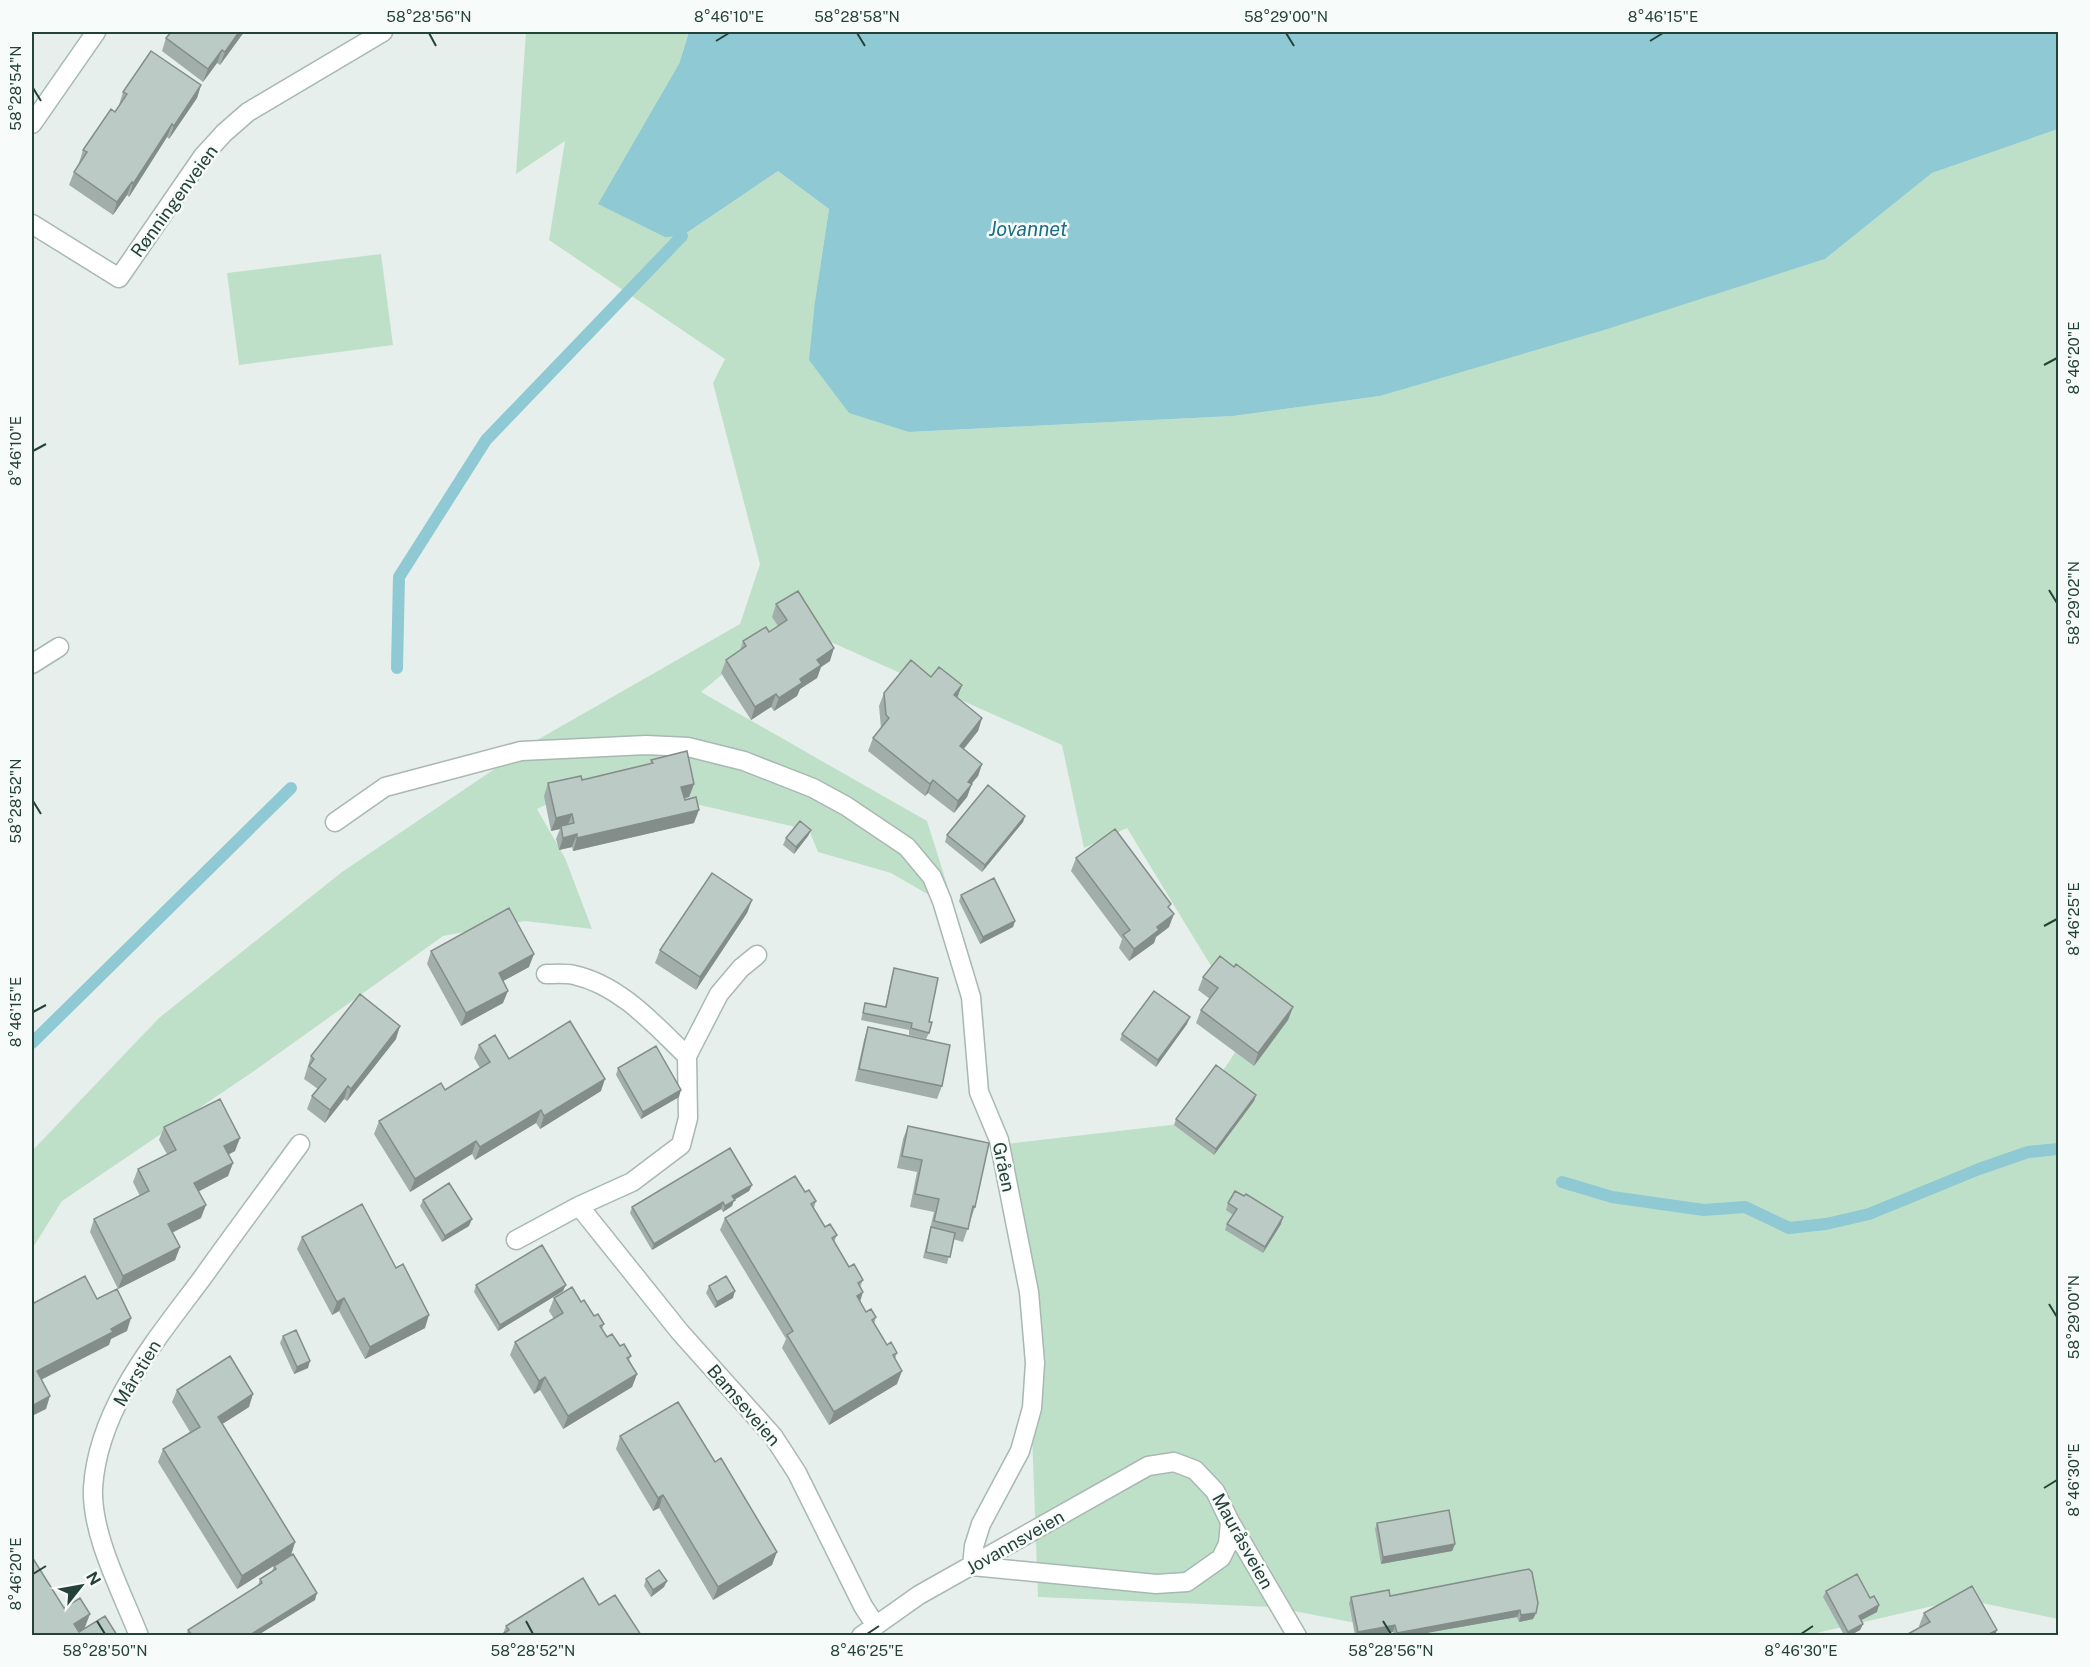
<svg xmlns="http://www.w3.org/2000/svg" width="2090" height="1667" viewBox="0 0 2090 1667" font-family="'Public Sans',sans-serif">
<rect width="100%" height="100%" fill="#e6efeb"/>
<path fill="#bfe0c8" d="M526,32h163l-10,32 3,172 96,-65 51,38 -14,92 94,131 324,-16 147,-20 445,-137 107,-86 126,-44v1490l-95,-20 -155,36 -385,1 -150,-29 -235,-10 -8,-218 -24,-235 182,-21 62,-93 -123,-202 -43,20 -22,-103 -276,-123 -85,70 226,129 28,89 -64,-37 -73,-21 -9,-22 -214,-49 -58,28 28,49 27,71 -67,-8 -82,15 -189,135 -192,130 -30,48v-98l127,-133 183,-146 197,-133 201,-115 20,-60 -47,-181 12,-24 -176,-119 16,-99 -49,33z
M381,254l12,91 -154,20 -12,-92z"/>
<path fill="#8ec9d4" d="M689,32h1369v97l-126,44 -107,86 -221,71 -224,66 -147,20 -324,16 -60,-19 -40,-53 6,-59 14,-92 -51,-38 -96,65 -17,1 -67,-33 81,-140z"/>
<g fill="none" stroke-linecap="round" stroke-linejoin="round">
<path stroke="#8ec9d4" stroke-width="12" d="M397,668l2,-91 87,-137 196,-204
M32,1043l259,-255
M1562,1182l50,15 92,13 41,-3 44,21 37,-4 43,-10 110,-45 49,-17 30,-3"/>
<g stroke="#a8b8b2" stroke-width="21">
<path id="minor" d="M32,124l64,-92
M32,224l87,54 84,-122 21,-23 24,-21 135,-80
M32,664l27,-17
M335,822l50,-35 136,-36 125,-6 42,2 56,14 69,27 33,18 61,41 25,30 10,24 29,96 8,95 20,48 30,152 6,71 -3,45 -12,43 -39,73 -7,22 -2,20 184,18 31,-2 34,-24 7,-14 2,-22
M757,955l-16,13 -22,26 -32,62 1,62 -7,27 -49,37 -53,24 101,126 93,104 24,37 66,133 13,20
M546,974c9,0 20,-1 28,1 46,10 81,50 113,81
M516,1240l63,-34
M139,1636c-17,-44 -48,-101 -46,-148 5,-81 64,-149 110,-211 32,-45 65,-89 97,-133
M861,1636l58,-41 229,-129 26,-4 21,8 20,21 15,31 67,114"/>
</g>
<use href="#minor" stroke="#fff" stroke-width="18"/>
</g>
<path fill="#a1aea9" d="M171,32h73l-24,33 -3,-2 -14,19 -41,-31 4,-13z
M201,85l-4,13 -28,41 -2,-2 -38,60 -2,-2 -14,20 -44,-30 5,-13 6,-9h-1l4,-13 37,-45h-1l4,-13z
M776,604l54,57 -9,6 -4,11 -17,11 -3,7 -23,15 -3,-4 -20,13 -30,-47 5,-13 14,-9 3,-10 26,-9 9,-6 -6,-9z
M931,677l31,8 -5,13 25,20 -4,13 -14,18 18,15 -4,12 -7,8 -4,13 -13,16 -26,-20 -3,3 -57,-45 5,-13 8,-10 -2,-22 5,-13z
M651,760l43,24 -5,13 -5,1 10,25 -121,28 -1,-4 -13,3 -3,-11 4,-10 -9,2 -7,-35 4,-13 34,-3 68,-16z
M1025,816l-2,6 -41,50 -37,-30 2,-7z
M811,830l-3,6 -14,18 -11,-9 3,-7z
M1076,858l94,51 -1,18 -13,10 -2,6 -25,18 -10,-13 3,-9 -51,-68z
M961,895l54,26 -2,6 -33,17 -21,-43z
M752,900l-5,13 -51,77 -41,-27 5,-13z
M431,951l98,16 -26,14v22l-42,23 -34,-62z
M1234,967l59,40 -5,13 -34,46 -58,-43 5,-13 9,-11 -12,-9 5,-13z
M894,968l35,54v11l-3,6 -17,-4v-5l-48,-10 4,-17 20,4 7,-32z
M1187,1024l-31,43 -36,-27 2,-6z
M868,1027l74,59 -5,13 -82,-18 9,-41z
M396,1039l-49,62 -3,-2 -19,24 -18,-14 5,-13 6,-7 -14,-10 7,-23z
M479,1045l30,14 92,32 -61,38 -4,-6 -61,37 -3,-6 -62,38 -36,-58 5,-13 66,-31 35,-22 -6,-10z
M618,1068l61,29 -38,22 -25,-44z
M1256,1095l-2,6 -40,54 -40,-30 2,-6z
M908,1126l67,81 -12,35 -10,-3 -6,25 -24,-6 11,-46 -24,-5 7,-35 -20,-4 6,-29z
M164,1127l71,24 -7,4 5,8 -5,13 -29,15 2,27 -29,15 8,14 -5,13 -57,29 -28,-57 4,-13 46,-23 -7,-14 5,-13 29,-15 -8,-14z
M752,1185l-3,6 -15,9 -2,6 -9,6 -2,-3 -69,41 -22,-37 2,-6z
M805,1192l11,9 -2,7 11,19 12,8 -3,7 15,25 14,13 -3,7v14l6,11 10,5 -2,7 13,21 10,8 -2,6 2,25 -68,41 -47,-77 4,-9 -66,-109 5,-12z
M423,1200l46,26 -27,16 -22,-36z
M1228,1203l53,21 -18,29 -38,-23 2,-6 6,-9 -7,-5z
M302,1237l123,91 -60,31 -26,-48 -7,4 -35,-66z
M476,1285l87,6 -65,40 -24,-39z
M709,1286l24,12 -18,10 -9,-15z
M554,1298l27,4 13,14 10,8 -2,5 5,8 24,19 -2,4 8,14 -5,13 -69,42 -23,-39 -6,4 -24,-39 5,-13 39,-23 -5,-8z
M283,1336l25,32 -14,6 -14,-31z
M177,1390l72,17 -27,17 73,118 -4,13 24,45 -57,35h-72l2,-5 70,-44 2,-7 12,-8 2,-5 9,-6 -46,29 -79,-127 5,-13 27,-17 -18,-30z
M620,1436l152,129 -59,35 -54,-92 -6,3 -37,-62z
M1377,1523l78,21 -3,7 -71,13 -6,-35z
M646,1579l18,8 -13,10 -7,-11z
M1826,1591l51,21 -16,8 2,4 -3,6 -9,5h-7l-21,-38z
M1390,1596l146,17 -3,6 -14,3 -2,-5 -102,18h-21l-1,-3 -21,3h-17l-6,-32 2,-6z
M599,1605l-96,29 3,-8z
M1924,1613l71,22 -75,-7 -1,-2z"/>
<path fill="#838d89" d="M239,32h5l-24,33 5,-13z
M222,50l-5,13 -14,19 5,-13z
M201,85l-4,13 -28,41 5,-13z
M172,124l-5,13 -38,60 4,-13z
M132,182l-5,13 -14,20 4,-13z
M834,648l-4,13 -9,6 -4,11 -17,11 -3,7 -23,15 5,-13 21,-19 17,-19z
M962,685l-5,13 -3,-3z
M776,694l-5,13 -20,13 4,-13z
M982,718l-4,13 -23,28 5,-13z
M982,764l-4,12 -15,18 5,-12z
M933,780l-5,13 -3,3 5,-12z
M694,784l-5,13 -12,3 4,-13z
M972,784l-5,13 -13,16 4,-12z
M699,810l-5,13 -121,28 4,-13z
M572,814l-5,13 -6,-1 -1,3 -9,2 5,-13z
M1025,816l-2,6 -41,50 3,-7z
M811,830l-3,6 -14,18 2,-7z
M577,834l-5,13 -13,3 4,-12z
M752,900l-5,13 -51,77 4,-13z
M1174,914l-5,13 -13,10 -2,6 -25,18 5,-12 23,-22z
M1015,921l-2,6 -33,17 3,-7z
M534,954l-5,13 -35,19 5,-13z
M508,991l-5,12 -42,23 5,-13z
M1293,1007l-5,13 -34,46 4,-13z
M1190,1017l-3,7 -31,43 2,-7z
M400,1026l-4,13 -49,62 4,-12z
M605,1079l-4,12 -61,38 4,-13z
M348,1086l-4,13 -19,24 5,-13z
M681,1090l-2,7 -38,22 2,-7z
M1256,1095l-2,6 -40,54 2,-6z
M541,1110l-5,13 -61,37 5,-13z
M240,1138l-5,13 -16,8 5,-13z
M476,1141l-4,13 -62,38 5,-13z
M233,1163l-5,13 -38,20 4,-13z
M752,1185l-3,6 -15,9 -2,6 -9,6 2,-6 7,-10z
M723,1202l-2,7 -69,41 2,-6z
M206,1205l-5,13 -38,19 5,-13z
M1283,1217l-2,7 -18,29 2,-6z
M472,1219l-3,7 -27,16 3,-6z
M180,1247l-5,13 -57,29 5,-13z
M566,1285l-3,6 -65,40 2,-6z
M735,1291l-2,7 -18,10 2,-6z
M863,1292l-4,13 -2,-9z
M344,1298l-5,13 -7,4 5,-13z
M429,1315l-4,13 -60,31 5,-12z
M131,1318l-4,13 -16,8 -2,6 -76,39 4,-13z
M310,1361l-2,7 -14,6 3,-7z
M902,1371l-5,13 -68,41 5,-13z
M637,1374l-5,13 -69,42 5,-13z
M545,1377l-5,13 -6,4 5,-13z
M253,1394l-4,13 -36,23 5,-13z
M50,1396l-4,13 -14,7v-10z
M663,1495l-4,13 -6,3 5,-13z
M295,1542l-4,13 -54,34 5,-13z
M1455,1544l-3,7 -71,13 2,-7z
M777,1552l-5,13 -59,35 5,-13z
M667,1581l-3,6 -13,10 2,-7z
M317,1593l-2,7 -57,35h-8z
M1879,1605l-2,7 -21,11 3,-7z
M1520,1610l-3,7 -102,18h-19l1,-2z
M1536,1613l-3,6 -14,3 2,-7z
M90,1614l-8,21 -8,-11z
M1863,1624l-3,6 -9,5h-4l1,-3z
M1395,1625l-2,7 -21,3h-16l2,-3z
M1997,1630l-2,5h-8z"/>
<path fill="#bbcac4" stroke="#838d89" stroke-width="1.5" d="M171,32h68l-14,20 -3,-2 -14,19 -42,-31z
M151,51l50,34 -27,41 -2,-2 -39,60 -1,-2 -15,20 -43,-30 13,-20 -4,-2 28,-41 4,3 12,-18 -4,-2z
M798,591l36,57 -17,12 4,5 -21,14 2,4 -23,15 -3,-4 -21,13 -29,-47 20,-14 -3,-5 23,-14 3,5 18,-12 -11,-16z
M911,660l20,17 8,-10 23,18 -8,10 28,23 -22,28 22,18 -14,18 4,2 -14,17 -25,-21 -3,4 -57,-46 16,-20 -3,-3 -2,-22z
M687,751l7,33 -13,3 4,13 11,-3 3,13 -122,28v-4l-14,4 -2,-12 13,-3 -2,-9 -16,4 -8,-35 33,-7 1,4 71,-17 -2,-3z
M988,785l37,31 -40,49 -38,-30z
M800,821l11,9 -15,17 -10,-9z
M1115,829l56,75 -3,3 6,7 -17,13 2,3 -25,19 -11,-14 7,-5 -54,-72z
M712,873l40,27 -52,77 -40,-27z
M994,878l21,43 -32,16 -22,-42z
M509,908l25,46 -35,19 9,18 -42,22 -35,-62z
M1220,956l14,11 2,-3 57,43 -35,46 -57,-43 17,-22 -15,-11z
M894,968l44,10 -9,44h3l-3,11 -18,-5 1,-5 -49,-10 2,-10 21,4z
M1154,991l36,26 -32,43 -36,-26z
M360,994l40,32 -49,63 -3,-3 -18,24 -18,-14 14,-17 -17,-13 5,-7 -3,-3z
M570,1021l35,58 -61,37 -3,-6 -61,37 -4,-6 -61,38 -36,-58 62,-38 4,7 45,-28 -11,-17 16,-10 14,24z
M868,1027l82,18 -8,41 -83,-17z
M656,1046l25,44 -38,22 -25,-44z
M1216,1065l40,30 -40,54 -40,-30z
M220,1099l20,39 -16,8 9,17 -39,20 12,22 -38,19 12,23 -57,29 -29,-57 55,-28 -11,-22 38,-19 -12,-23z
M908,1126l81,17 -14,64 -2,-1 -5,23 -34,-8 5,-22 -24,-5 7,-34 -20,-4z
M730,1148l22,37 -20,11 3,4 -10,6 -2,-4 -69,42 -22,-37z
M795,1176l10,16 4,-2 7,11 -5,3 14,23 5,-3 7,11 -5,3 17,29 5,-3 9,16 -5,3 5,9 -6,4 9,16 5,-3 5,8 -4,3 15,25 4,-3 6,11 -4,2 9,16 -68,41 -47,-77 6,-4 -68,-113z
M449,1183l23,36 -27,17 -22,-36z
M1235,1191l9,5 2,-2 37,23 -18,30 -38,-23 10,-15 -9,-6z
M362,1204l34,64 7,-4 26,51 -59,32 -26,-49 -7,4 -35,-65z
M931,1227l24,6 -5,24 -24,-5z
M542,1245l24,40 -66,40 -24,-40z
M85,1276l12,23 20,-10 14,29 -20,11 2,3 -76,39 13,25 -18,10v-102z
M726,1276l9,15 -18,11 -8,-16z
M572,1287l9,15 3,-2 10,16 4,-2 6,10 -4,2 7,11 5,-3 8,12 4,-2 7,12 -4,2 10,16 -69,42 -23,-39 -6,4 -24,-39 48,-29 -9,-15z
M296,1330l14,31 -13,6 -14,-31z
M230,1356l23,38 -35,23 77,125 -53,34 -79,-127 37,-22 -23,-37z
M678,1402l37,60 6,-4 56,94 -59,35 -55,-92 -5,3 -38,-62z
M1449,1510l6,34 -72,13 -6,-34z
M293,1554l24,39 -67,42h-58l-4,-5 74,-47 -2,-4 16,-10 -2,-3z
M32,1557l32,51 16,-10 10,16 -16,10 5,8 26,-16 12,19h-85z
M1529,1569l3,3 6,31 -2,10 -15,2 -1,-5 -123,23 -2,-8 -37,7 -7,-35 38,-7 1,6z
M659,1570l8,11 -14,9 -7,-11z
M1857,1574l13,24 4,-2 5,9 -20,11 4,8 -15,8 -22,-41z
M583,1578l16,27 16,-10 26,40h-140l8,-5 -3,-4z
M1972,1586l25,44 -10,5h-81l24,-13 -6,-9z"/>
<path fill="none" stroke="#24423a" stroke-width="2" d="M429,33l7,13M857,33l8,13M1286,33l8,13M716,41l13,-8M1650,41l13,-8M33,88l8,13M2044,365l13,-7M33,451l13,-7M2049,590l8,13M33,801l8,13M2044,926l13,-7M33,1012l13,-7M2049,1304l8,13M2044,1488l13,-8M33,1574l13,-8M97,1621l8,13M526,1621l7,13M1383,1621l8,13M867,1634l12,-8M1801,1634l12,-8"/>
<g text-anchor="middle" dominant-baseline="central" stroke-width="5" stroke-linejoin="round" paint-order="stroke">
<g font-size="18" fill="#24423a" stroke="#f7fbf9">
<text transform="translate(174 201) rotate(-54)">Rønningenveien</text>
<text transform="translate(1004 1167) rotate(78)">Gråen</text>
<text transform="translate(137 1373) rotate(-59)">Mårstien</text>
<text transform="translate(744 1405) rotate(49)">Bamseveien</text>
<text transform="translate(1243 1541) rotate(61)">Mauråsveien</text>
<text transform="translate(1015 1542) rotate(-30)">Jovannsveien</text>
</g>
<g font-size="20" font-style="italic" fill="#1c6f80" stroke="#f7fbf9">
<text x="1028" y="229">Jovannet</text>
</g>
</g>
<rect width="2090" height="1667" fill="none" stroke="#f7fbf9" stroke-width="66"/>
<g transform="translate(81 1586) rotate(59)" stroke="#f7fbf9" stroke-width="4.5" paint-order="stroke">
<path d="M0-4.5L10 22L0 15L-10 22Z" fill="#24423a"/>
<text y="-9" font-size="16" font-weight="bold" text-anchor="middle" fill="#24423a">N</text>
</g>
<rect x="33" y="33" width="2024" height="1601" fill="none" stroke="#24423a" stroke-width="2"/>
<g font-size="15" text-anchor="middle" fill="#24423a">
<text x="429" y="22">58°28'56"N</text>
<text x="729" y="22">8°46'10"E</text>
<text x="857" y="22">58°28'58"N</text>
<text x="1286" y="22">58°29'00"N</text>
<text x="1663" y="22">8°46'15"E</text>
<text transform="translate(16 88) rotate(-90)" y="5">58°28'54"N</text>
<text transform="translate(2074 358) rotate(-90)" y="5">8°46'20"E</text>
<text transform="translate(16 451) rotate(-90)" y="5">8°46'10"E</text>
<text transform="translate(2074 603) rotate(-90)" y="5">58°29'02"N</text>
<text transform="translate(16 801) rotate(-90)" y="5">58°28'52"N</text>
<text transform="translate(2074 919) rotate(-90)" y="5">8°46'25"E</text>
<text transform="translate(16 1012) rotate(-90)" y="5">8°46'15"E</text>
<text transform="translate(2074 1317) rotate(-90)" y="5">58°29'00"N</text>
<text transform="translate(2074 1480) rotate(-90)" y="5">8°46'30"E</text>
<text transform="translate(16 1574) rotate(-90)" y="5">8°46'20"E</text>
<text x="105" y="1656">58°28'50"N</text>
<text x="533" y="1656">58°28'52"N</text>
<text x="867" y="1656">8°46'25"E</text>
<text x="1391" y="1656">58°28'56"N</text>
<text x="1801" y="1656">8°46'30"E</text>
</g>
</svg>
